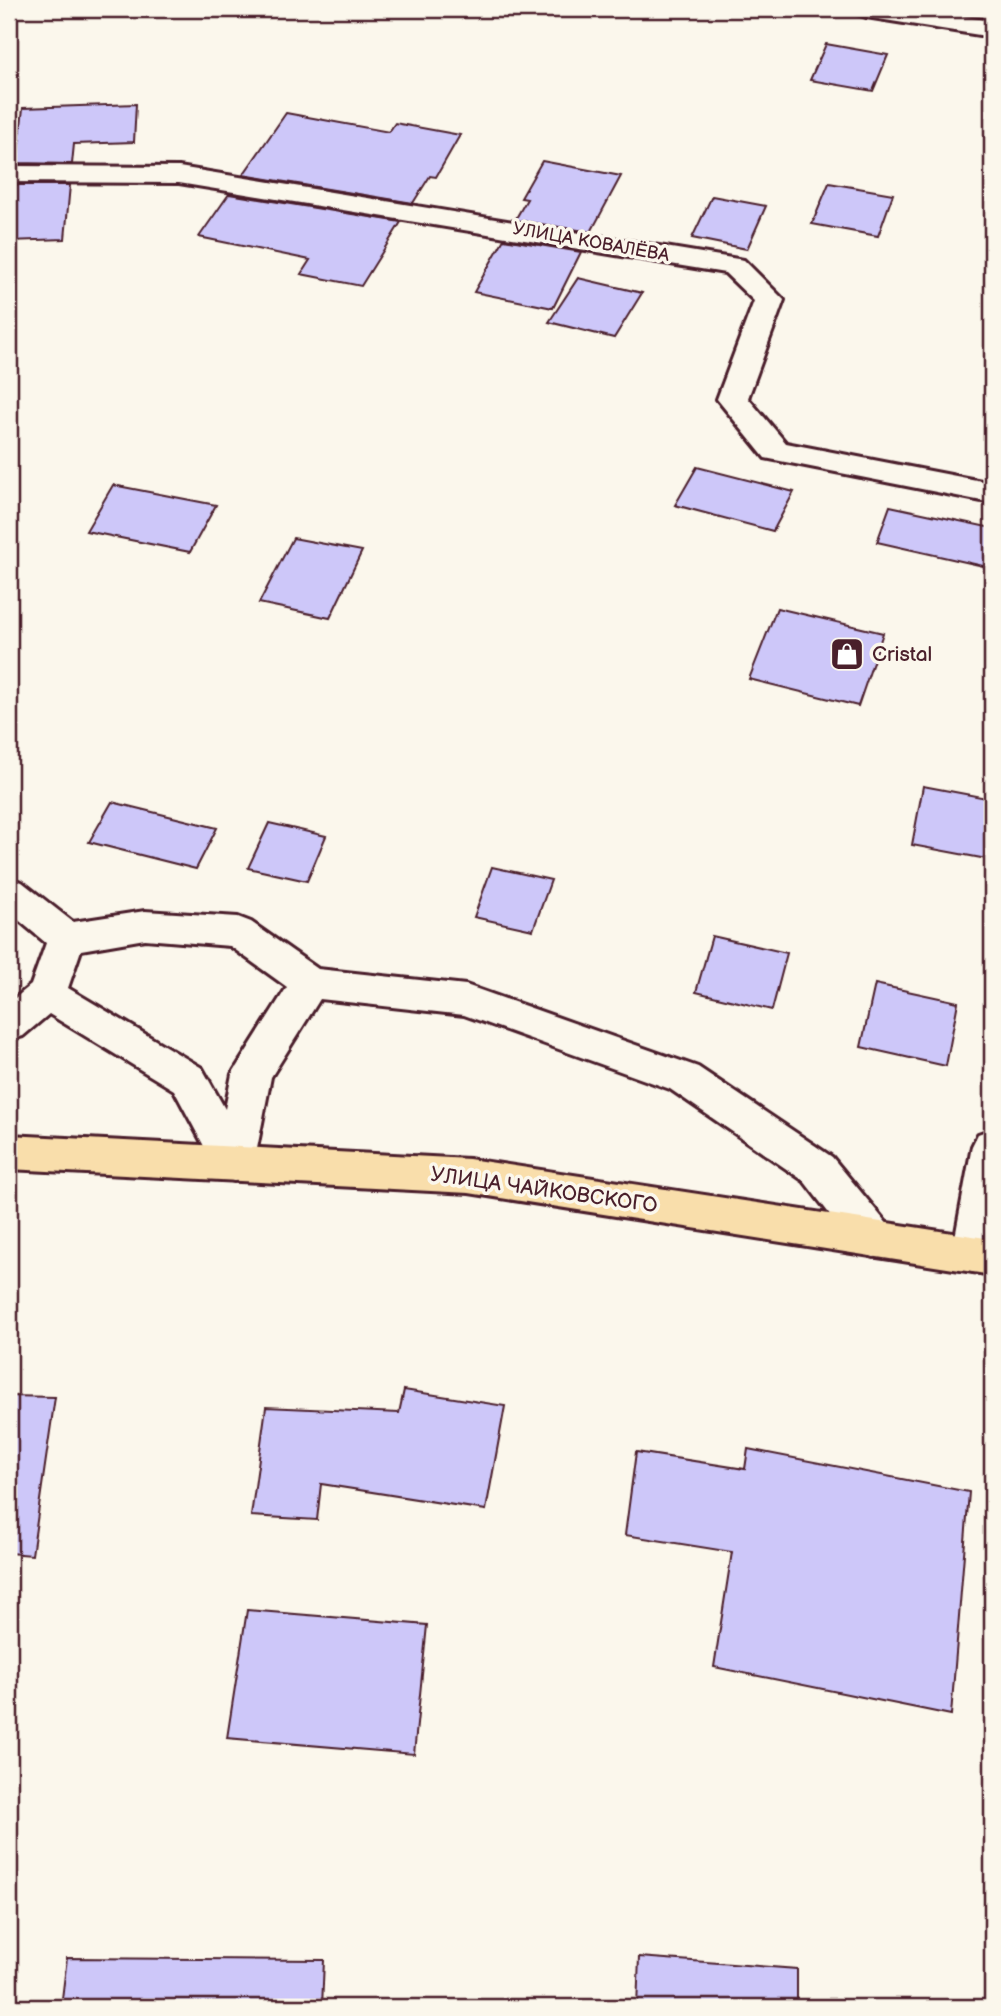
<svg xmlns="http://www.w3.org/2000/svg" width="1001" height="2016" viewBox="0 0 1001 2016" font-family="'Balsamiq Sans',sans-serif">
<rect width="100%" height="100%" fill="#fbf7ec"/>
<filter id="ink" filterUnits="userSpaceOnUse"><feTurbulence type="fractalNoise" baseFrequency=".0143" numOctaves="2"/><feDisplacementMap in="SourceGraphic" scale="14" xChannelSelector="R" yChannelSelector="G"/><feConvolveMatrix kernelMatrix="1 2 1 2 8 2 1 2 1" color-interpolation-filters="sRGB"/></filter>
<g filter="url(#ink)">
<path fill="#cdc7f9" stroke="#4a1f2b" stroke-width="2" d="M826,44l62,11 -15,36 -63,-11z
M136,104l-2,38 -60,2 -2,20 -55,-1 6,-55z
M286,113l103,19 6,-9 65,12 -24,42 -6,-1 -17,27 -170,-28z
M542,161l79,15 -30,56 -76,-12 12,-21 -6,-1z
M829,183l64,11 -15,42 -66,-12z
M14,185h56l-5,54 -56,2z
M229,194l172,28 -40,64 -60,-12 9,-14 -111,-23z
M712,196l54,10 -19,43 -55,-11z
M504,239l77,13 -28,56 -79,-16z
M578,278l64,15 -28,45 -65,-16z
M697,467l97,25 -21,39 -98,-26z
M113,485l103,20 -26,47 -104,-21z
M890,506l102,22v40l-115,-26z
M293,538l69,13 -32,67 -71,-15z
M777,608l106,25 -25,73 -109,-27z
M923,786l69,13v61l-80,-15z
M112,802l105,26 -21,41 -107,-27z
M269,823l57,13 -19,45 -59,-13z
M492,867l59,13 -18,50 -59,-13z
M712,936l75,17 -15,57 -76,-18z
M875,984l83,18 -12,64 -85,-19z
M404,1390l101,16 -19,104 -165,-26 -4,36 -66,-4 15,-109 133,6z
M9,1396l46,1 -23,158 -23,-2z
M748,1449l221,43 -18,223 -237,-48 18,-115 -107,-17 11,-83 109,17z
M247,1610l180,15 -13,129 -187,-16z
M639,1957l158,12v38h-160z
M67,1958l257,2 -2,47h-261z"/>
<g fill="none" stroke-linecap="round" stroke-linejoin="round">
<g stroke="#4a1f2b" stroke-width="6">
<path id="minor" d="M854,9h58l80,12v16l-126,-20 -9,-3z
M9,166l170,1 565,93 40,40 -36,98 38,45 206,40v20l-227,-45 -48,-59 37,-98 -29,-28 -546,-90 -170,-1z
M9,878l13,4 51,40 72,-11 93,6 13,5 67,47 148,16 232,82 134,90 57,69 6,13 -6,13 -15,5 -15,-5 -55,-71 -134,-92 -206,-74 -144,-16 -49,78 -17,87 -6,12 -14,5 -14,-5 -46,-86 -125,-76 -26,22 -14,4v-37l22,-18 15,-42 -37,-31zM145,939l85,7 57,41 -55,87 -7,35 -23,-41 -134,-80 13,-38z
M992,1129v128l-4,10 -15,5 -15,-5 -6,-13 20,-108 6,-12z"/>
</g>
<g stroke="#4a1f2b" stroke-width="6">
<path id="major" d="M9,1135l460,24 523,80v36l-523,-82 -460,-24z"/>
</g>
<use href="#minor" fill="#fbf7ec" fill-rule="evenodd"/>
<use href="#major" fill="#f9deab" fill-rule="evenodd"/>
</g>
</g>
<defs>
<g id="shop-square" transform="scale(1.75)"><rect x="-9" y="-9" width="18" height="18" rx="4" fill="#4a1f2b" stroke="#fbf7ec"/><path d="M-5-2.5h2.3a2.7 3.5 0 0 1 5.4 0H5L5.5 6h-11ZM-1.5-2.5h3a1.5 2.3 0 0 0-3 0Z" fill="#fff"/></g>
</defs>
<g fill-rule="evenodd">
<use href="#shop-square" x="847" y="654"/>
</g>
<g text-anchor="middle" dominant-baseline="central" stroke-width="7" stroke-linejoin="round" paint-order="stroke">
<g font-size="18" fill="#4a1f2b" stroke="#fbf7ec">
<text transform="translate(591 242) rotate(10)">УЛИЦА КОВАЛЁВА</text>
</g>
<g font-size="21" fill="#4a1f2b" stroke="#fbf7ec" text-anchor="start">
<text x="872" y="654">Cristal</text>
</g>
<g font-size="21" fill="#4a1f2b" stroke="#fbf7ec">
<text transform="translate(544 1190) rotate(8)">УЛИЦА ЧАЙКОВСКОГО</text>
</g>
</g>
<rect width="1001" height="2016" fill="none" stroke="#fbf7ec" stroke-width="35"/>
<rect x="18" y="18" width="966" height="1981" fill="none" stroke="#4a1f2b" stroke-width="2.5" filter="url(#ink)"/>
</svg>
